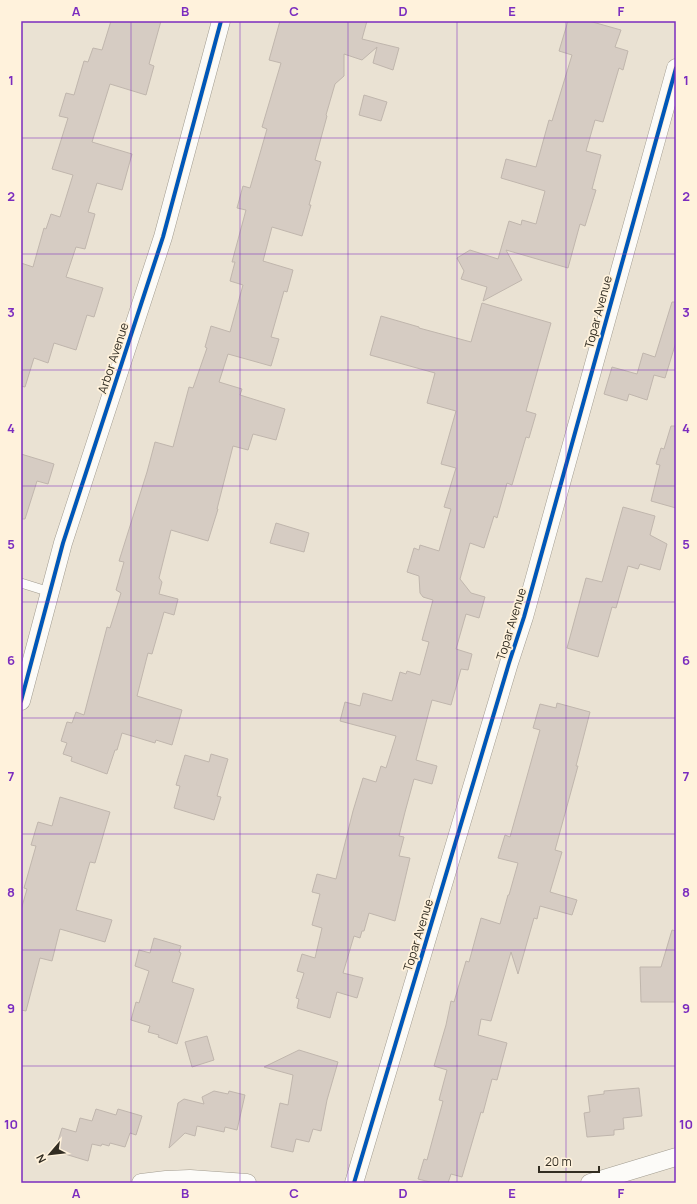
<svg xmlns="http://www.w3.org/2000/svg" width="697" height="1204" viewBox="0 0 697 1204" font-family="Manrope,sans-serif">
<rect width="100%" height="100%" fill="#eae2d3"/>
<path fill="#d6ccc3" stroke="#c0b6ad" d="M111,21h50l-12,43 5,2 -8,29 -36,-11 -18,58 40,12 -10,36 -25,-7 -9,29 7,2 -10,35 -9,-2 -10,30 37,11 -9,29 -7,-2 -11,35 -22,-7 -6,20 -14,-5 -9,29 -4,-1v-123l12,4 11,-39 2,1 5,-15 9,3 13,-42 -21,-6 16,-51 -9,-2 7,-23 8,2 10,-34 4,1 5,-14 9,2z
M280,21h87l-5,18 37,9 -6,22 -20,-7 4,-16 -15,13 -18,-6v22l-9,8 -9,31 1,1 -12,44 6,2 -12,43h2l-9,31 -30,-9 -9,34 30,9 -6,22 -3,-1 -13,46 8,2 -8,27 -43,-12 -9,28 23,7 -2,6 45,14 -9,31 -23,-6 -5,16 -15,-4 -16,63h1l-10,32 -37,-11 -12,48 3,4 -3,12 19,5 -4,16 -10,-3 -12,42 -4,-1 -11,43 45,14 -10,35 -16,-5 -1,3 -33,-10 -5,17h-2l-8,24 -36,-13 1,-4 -9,-3 4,-11 -6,-2 6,-19 5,1 4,-11 8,3 23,-88 3,1 11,-35 -5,-3 8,-28 -5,-1 28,-89 8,-30 18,5 16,-60 4,1 14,-40 -2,-1 6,-21 19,6 13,-47 -13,-4 5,-19h-3l14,-52 -9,-2 6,-22 7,2 17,-59 -5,-2 19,-64 -12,-3z
M568,21h21l32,9 -6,17 13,4 -5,19 -4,-2 -16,54 -8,-2 -9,31 15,4 -9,34 4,1 -11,36 -5,-2 -12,44 -62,-18 16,30 -39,21 4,-14 -26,-8 3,-8 -7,-13 13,-8 28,9 11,-38 12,4 1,-5 14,4 9,-33 -44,-13 5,-19 30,8 13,-47 3,1 20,-66 -13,-4z
M364,95l23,7 -6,19 -22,-6z
M672,302h4v40l-11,36 -11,-3 -7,25 -18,-6 -2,7 -23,-7 8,-27 25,7 6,-21 12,4z
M482,303l69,20 -25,88 10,3 -7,24 -3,-1 -14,48 -5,-2 -10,35 -3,-2 -10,32 -14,-5 -10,36 11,14 14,4 -6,21 -13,-4 -10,35 16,5 -4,16 -7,-1 -10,36 -19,-5 -16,60 21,6 -5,18 -18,-5 -9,33 -6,24 5,1 -5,19 11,2 -15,63 -26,-8 -5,18h-2l-2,7 -6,-2 -11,37 20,5 -6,20 -20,-6 -7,26 -33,-10 2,-9 -3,-1 8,-25 -7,-2 5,-17 13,4 7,-30 -10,-3 8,-31 -8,-2 5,-18 19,5 17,-68 10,-33 13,4 5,-16 5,2 10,-32 -56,-15 5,-19 15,4 3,-13 29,8 8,-29 6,2 1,-3 13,4 9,-33 -7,-2 11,-40 -10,-3 -3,-4 -1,-17 -12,-4 7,-24 5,2 1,-5 19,6 12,-42 -7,-2 12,-39 -15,-4 15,-53 -29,-8 8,-30 -65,-18 11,-39 38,11v1l52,14z
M671,426h5v82l-25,-7 9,-36 -4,-1 5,-16 3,1z
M21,454l33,10 -6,20 -11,-3 -12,38h-4z
M623,507l32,9 -5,19 17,9 -7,26 -20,-6 -2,5 -10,-3 -12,42 -4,-1 -14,50 -31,-9 19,-70 16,4z
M276,523l33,10 -5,19 -34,-9z
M557,703l33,9 -14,54h2l-23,84 7,2 -12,40 27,8 -5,15 -32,-9 -3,13 -3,-1 -16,56 -7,-22 -20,69 -10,-2 -3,16 29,8 -10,37 -5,-1 -9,34 -2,-1 -19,65 -11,-3 -3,9h-14l-16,-4 6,-20 3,1 16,-59 -4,-1 8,-30 -13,-4 12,-41 5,-24 3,1 12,-41 3,1 12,-44 19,6 8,-29h1l9,-32 -20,-5 7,-23 5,2 30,-107 -7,-2 7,-24 16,4z
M211,754l17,5 -11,37 4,1 -7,23 -40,-12 6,-22 -4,-1 9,-30 24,7z
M60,797l50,15 -15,51 -5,-1 -14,48 36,10 -7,22 -45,-13 -8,32 -12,-3 -14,53 -5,-1v-100l6,-21 -3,-1 12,-42 -5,-1 7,-23 14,4z
M672,930l4,1v71h-35l-1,-35h21z
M154,938l27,8 -2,6 2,1 -9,29 22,7 -17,55 -19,-7 1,-2 -11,-3 2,-6 -19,-6 5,-18 3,1 10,-32 -14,-5 4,-16 11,3z
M207,1036l7,24 -22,7 -7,-25z
M299,1050l39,12 -11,38 -6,31 -8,-2 -4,13 -13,-3 -3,13 -22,-5 9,-44 8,2 5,-30 -29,-8z
M639,1088l3,28 -19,2 1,11 -10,1v5l-27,2 -3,-24 6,-1 -2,-16 16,-2v-3z
M214,1091l14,3 1,-3 16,4 -8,35 -12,-3 -1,5 -27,-6 -2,10 -10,-3 -16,15 9,-45 6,-4 20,5 -2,-7z
M96,1109l20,6 2,-6 24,7 -6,19 -6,-2 -5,14 -15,-4 -1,3 -7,-2 -1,2 -9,-2 -4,17 -33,-10 7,-23 14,4 4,-14 12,3z"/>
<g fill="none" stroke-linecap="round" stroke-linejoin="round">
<g stroke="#a29c90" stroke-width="10">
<path id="service" d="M21,583l29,9"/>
</g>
<g stroke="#a29c90" stroke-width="19">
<path id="minor" d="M21,701l42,-158 100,-306 58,-216
M141,1183l25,-3 24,-1 57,4
M354,1183l155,-520 15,-46 152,-549
M590,1183l86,-26"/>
</g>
<use href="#service" stroke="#fcfbf8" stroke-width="9"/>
<use href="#minor" stroke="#fcfbf8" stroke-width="18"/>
<g stroke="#fff2dc" stroke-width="6">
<path id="cycleway" d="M21,701l42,-158 100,-306 58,-216
M354,1183l155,-520 15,-46 152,-549"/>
</g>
<use href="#cycleway" stroke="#0057b8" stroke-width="4"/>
</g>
<path fill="none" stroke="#7b2cbf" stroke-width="1" stroke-opacity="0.55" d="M131,21v1162M240,21v1162M348,21v1162M457,21v1162M566,21v1162M21,138h655M21,254h655M21,370h655M21,486h655M21,602h655M21,718h655M21,834h655M21,950h655M21,1066h655"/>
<g text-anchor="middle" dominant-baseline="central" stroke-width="3.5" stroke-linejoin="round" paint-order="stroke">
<g font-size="12" fill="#322d22" stroke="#fff2dc">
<text transform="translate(598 312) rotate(-75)">Topar Avenue</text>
<text transform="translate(113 358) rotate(-72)">Arbor Avenue</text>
<text transform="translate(511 624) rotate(-73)">Topar Avenue</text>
<text transform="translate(418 935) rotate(-73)">Topar Avenue</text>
</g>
</g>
<rect width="697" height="1204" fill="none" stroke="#fff2dc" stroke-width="44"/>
<g transform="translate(50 1154) rotate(242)" stroke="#fff2dc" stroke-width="3" paint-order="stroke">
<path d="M0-3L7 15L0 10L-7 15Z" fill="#322d22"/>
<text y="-6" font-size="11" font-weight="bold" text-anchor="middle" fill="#322d22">N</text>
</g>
<path d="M539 1166v6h60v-6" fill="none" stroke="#322d22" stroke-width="2"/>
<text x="545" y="1166" font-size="12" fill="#322d22" stroke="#fff2dc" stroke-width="3" paint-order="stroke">20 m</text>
<rect x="22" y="22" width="653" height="1160" fill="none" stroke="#7b2cbf" stroke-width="1.5"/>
<g font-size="13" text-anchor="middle" font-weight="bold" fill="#7b2cbf">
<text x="76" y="16">A</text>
<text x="185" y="16">B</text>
<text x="294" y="16">C</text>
<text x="403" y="16">D</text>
<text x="512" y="16">E</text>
<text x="621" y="16">F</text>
<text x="11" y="85">1</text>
<text x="686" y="85">1</text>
<text x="11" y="201">2</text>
<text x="686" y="201">2</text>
<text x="11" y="317">3</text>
<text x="686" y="317">3</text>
<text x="11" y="433">4</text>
<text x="686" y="433">4</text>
<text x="11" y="549">5</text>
<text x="686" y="549">5</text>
<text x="11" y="665">6</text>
<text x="686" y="665">6</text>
<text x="11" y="781">7</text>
<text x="686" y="781">7</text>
<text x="11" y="897">8</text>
<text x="686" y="897">8</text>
<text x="11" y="1013">9</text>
<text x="686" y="1013">9</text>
<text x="11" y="1129">10</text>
<text x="686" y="1129">10</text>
<text x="76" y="1198">A</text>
<text x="185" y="1198">B</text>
<text x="294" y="1198">C</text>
<text x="403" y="1198">D</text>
<text x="512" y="1198">E</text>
<text x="621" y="1198">F</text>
</g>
</svg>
